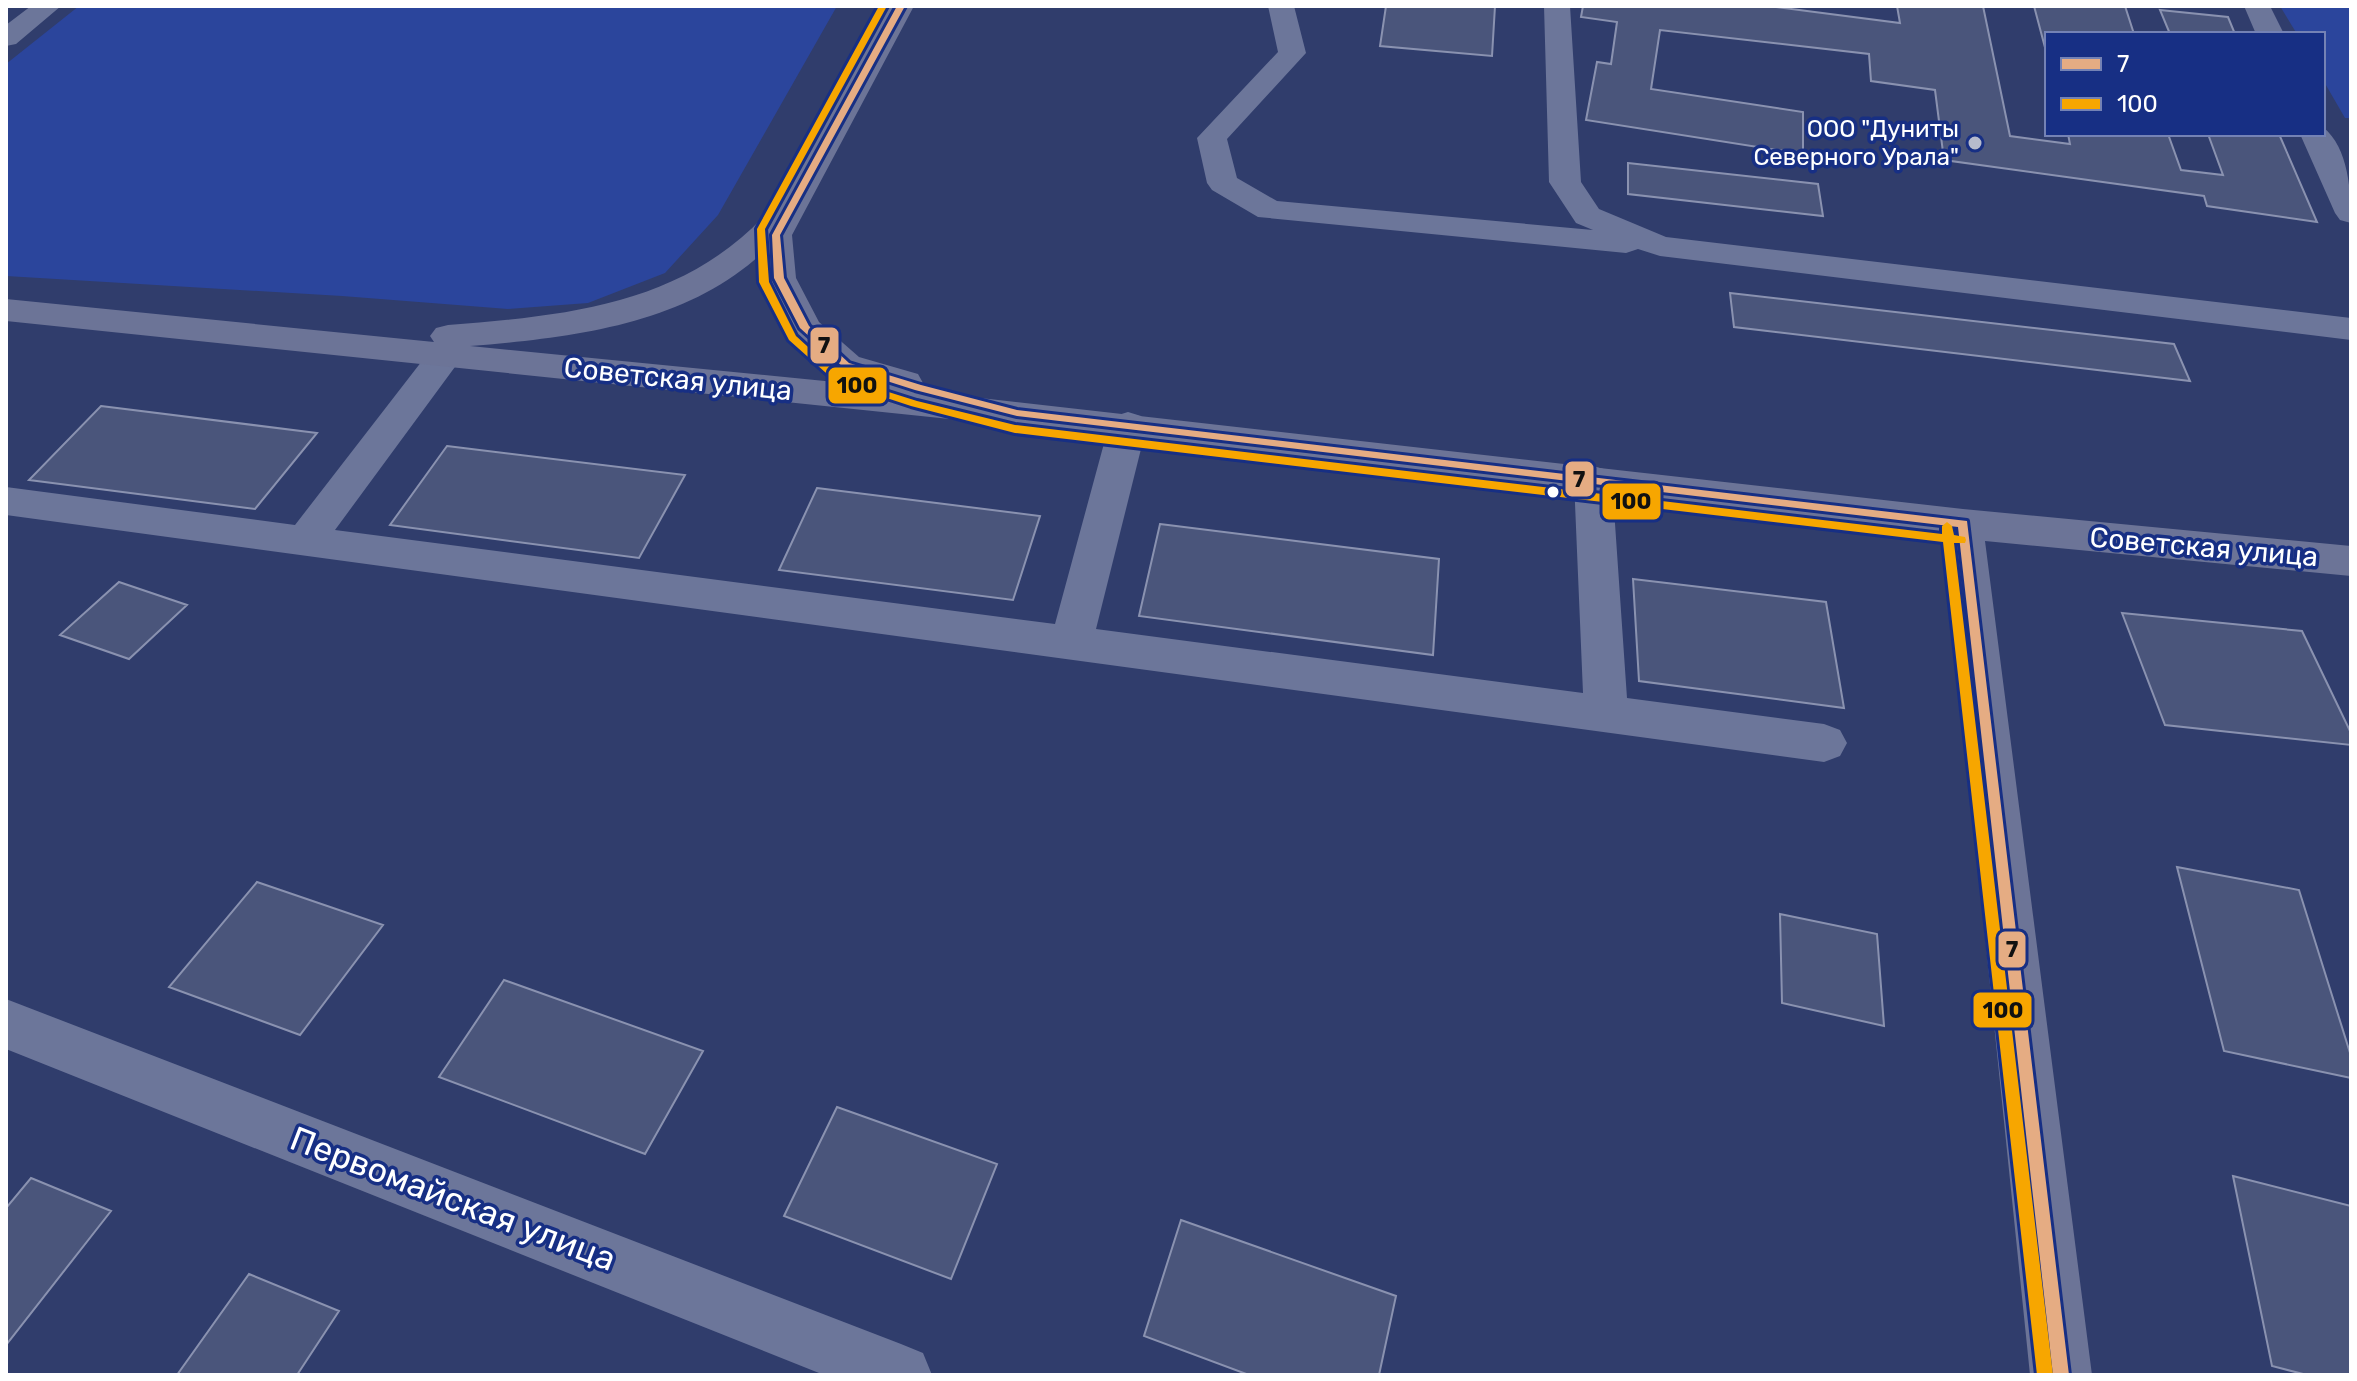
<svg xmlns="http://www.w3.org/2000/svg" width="2357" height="1381" viewBox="0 0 2357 1381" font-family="Rubik,sans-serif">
<rect width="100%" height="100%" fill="#303d6c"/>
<path fill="#2b459c" d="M79,6h758l-119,209 -53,58 -77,30 -80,6 -166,-13 -336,-20v-212z
M2280,6h71v112h-6l-22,-38v-46h-26z"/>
<path fill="#4a557b" stroke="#8a92b0" stroke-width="2" d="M1386,6h109l-3,50 -112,-10z
M1583,6h185l132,17 -3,-17h86l27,130 60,8 -2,-10h100l13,36 42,5 -15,-41h71l38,88 -110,-16 -3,-10 -260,-36 -9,-70 -64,-9 -2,-27 -209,-24 -9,59 152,23v42l-217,-34 11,-58 14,2 6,-42 -36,-5z
M2034,6h91l9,28h-87v21z
M2160,10l68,7 7,17h-65z
M1628,163l190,21 5,32 -195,-22z
M1730,293l444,51 16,37 -456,-54z
M101,406l216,27 -62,76 -226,-29z
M447,446l238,29 -46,83 -249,-33z
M817,488l223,28 -27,84 -234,-30z
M1160,524l279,35 -6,96 -294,-39z
M1633,579l193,23 18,106 -205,-27z
M119,582l68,23 -58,54 -69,-24z
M2122,613l180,18 49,102v12l-186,-20z
M2177,867l122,23 52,166v22l-127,-27z
M257,882l126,43 -83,110 -131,-48z
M1780,914l97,20 7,92 -102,-23z
M504,980l199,71 -58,103 -206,-77z
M837,1107l160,57 -46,115 -167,-63z
M2233,1176l118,30v169h-44l-35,-9z
M31,1178l80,33 -105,134v-137z
M1181,1220l215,76 -17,79h-130l-105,-39z
M249,1274l90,37 -42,64h-120z"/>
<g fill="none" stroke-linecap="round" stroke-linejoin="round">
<path fill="#6c769a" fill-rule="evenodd" d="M31,6h30l-45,38 -10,2v-21z
M1268,6h26l12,47 -79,86 10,39 40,23 316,29 -17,-7 -27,-41 -5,-176h26l11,176 18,27 67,28 685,81v22l-691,-84 -22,-7 -12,4 -368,-36 -46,-27 -5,-7 -10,-45 81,-86z
M2244,6h26l14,28h-28z
M2323,127c26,21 28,65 28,96l-11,-3 -5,-7 -35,-79h23z
M445,344l13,4 5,8 -128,174 720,94 54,-199 6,-9 13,-4 13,4 6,9 -51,204 487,64 -9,-213 5,-10 14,-4 14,4 5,10 15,218 197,26 16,6 7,13 -7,13 -16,6 -1818,-247v-28l289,38 137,-177z
M6,999l895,345 22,9 9,22h-108l-818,-326z"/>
<path fill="#6c7497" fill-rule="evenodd" d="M888,6h26l-122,229 4,43 23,44 40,35 59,17 5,9 -5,8 1045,118 388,37v30l-366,-35 107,834h-62l-86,-839 -927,-110 -1011,-105v-22l428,43 -4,-6 6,-8 12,-3c128,-10 247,-22 333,-128 13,-17 22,-40 33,-59 24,-44 49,-88 74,-132zM761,254c2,43 34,96 72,119 11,7 29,9 42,13l-405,-40c100,-8 214,-21 291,-92z"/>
<g stroke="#172f84" stroke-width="6">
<path id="bus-1" d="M897,6h8l-125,229 4,43 25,48 40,37 72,22 96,25 950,111 102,854h-16l-95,-848 -941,-111 -102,-26 -72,-23 -43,-39 -26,-50 -2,-43z"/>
</g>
<g stroke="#172f84" stroke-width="6">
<path id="bus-2" d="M879,6h8l-122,223 4,53 27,54 45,41 76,24 98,24 927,109v-8l5,-4 5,4 2,9 11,2 1,3 -1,3h-11l99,832h-16l-94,-833 -928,-109 -104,-27 -76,-25 -46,-41 -30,-58 -2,-53z"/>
</g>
<use href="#bus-1" fill="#e5ac83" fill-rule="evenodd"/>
<use href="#bus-2" fill="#f7a600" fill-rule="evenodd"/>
</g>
<circle fill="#b7bbcc" stroke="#172f84" stroke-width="3" cx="1975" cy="143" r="8"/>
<circle fill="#fff" stroke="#172f84" stroke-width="3" cx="1553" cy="492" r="7"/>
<g text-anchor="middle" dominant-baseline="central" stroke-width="7" stroke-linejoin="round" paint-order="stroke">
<g font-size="24" fill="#fff" stroke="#172f84" text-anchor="end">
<text x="1959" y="129">ООО "Дуниты<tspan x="1959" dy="28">Северного Урала"</tspan></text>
</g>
<g font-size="28" fill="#fff" stroke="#172f84">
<text transform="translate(678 379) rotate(6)">Советская улица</text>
<text transform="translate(2204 547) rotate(5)">Советская улица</text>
</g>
<g font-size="34" fill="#fff" stroke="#172f84">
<text transform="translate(453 1199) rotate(21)">Первомайская улица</text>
</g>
</g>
<g stroke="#172f84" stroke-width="3">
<rect x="809" y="326" width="31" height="39" rx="8" fill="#e5ac83"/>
<rect x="827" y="366" width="61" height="39" rx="8" fill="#f7a600"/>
<rect x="1564" y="460" width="31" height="38" rx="8" fill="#e5ac83"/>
<rect x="1601" y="482" width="61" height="39" rx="8" fill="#f7a600"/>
<rect x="1997" y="930" width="30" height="39" rx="8" fill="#e5ac83"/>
<rect x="1972" y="991" width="61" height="38" rx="8" fill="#f7a600"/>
</g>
<g font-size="22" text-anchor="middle" font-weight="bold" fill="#111">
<text x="824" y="353">7</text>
<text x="857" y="393">100</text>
<text x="1579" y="487">7</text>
<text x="1631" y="509">100</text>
<text x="2012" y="957">7</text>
<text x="2003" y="1018">100</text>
</g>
<rect width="2357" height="1381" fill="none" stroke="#ffffff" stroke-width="16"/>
<rect x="2045" y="32" width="280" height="104" fill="#172f84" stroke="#7482b5" stroke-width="2"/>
<rect x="2061" y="58" width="40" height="12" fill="#e5ac83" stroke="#7482b5" stroke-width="2"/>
<text x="2117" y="72" font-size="24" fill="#ffffff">7</text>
<rect x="2061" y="98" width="40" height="12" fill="#f7a600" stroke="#7482b5" stroke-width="2"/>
<text x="2117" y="112" font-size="24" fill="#ffffff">100</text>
</svg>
